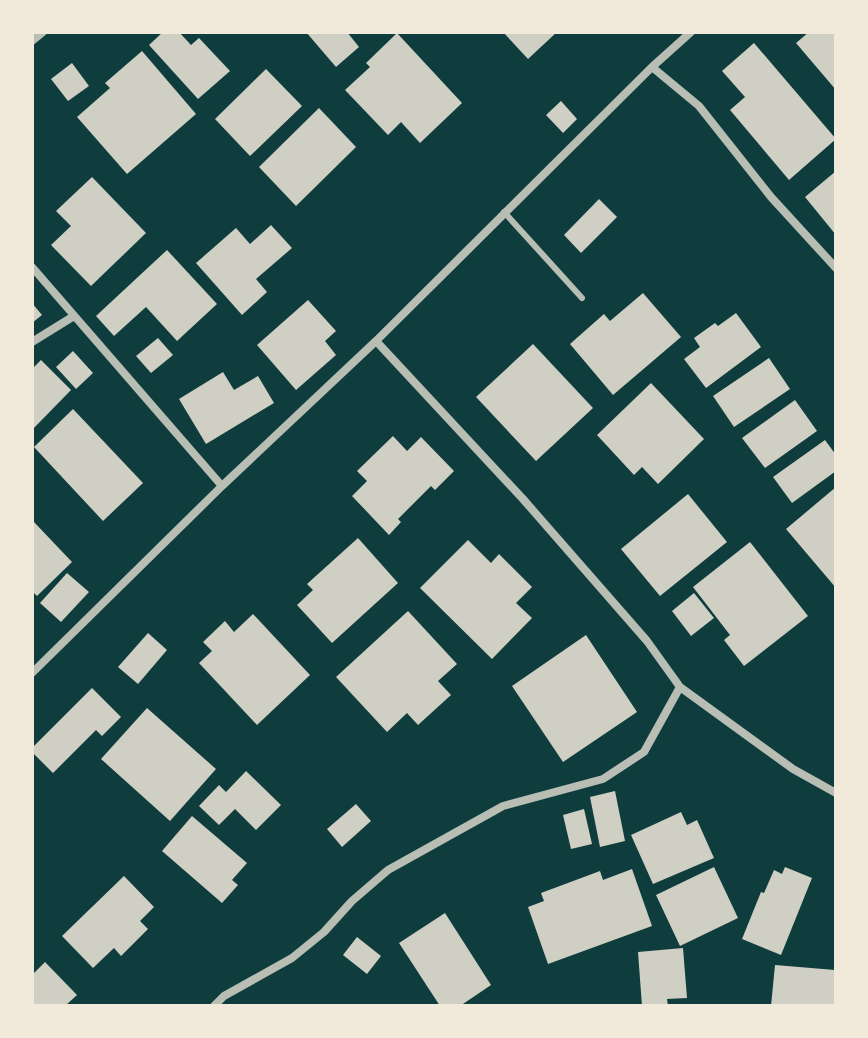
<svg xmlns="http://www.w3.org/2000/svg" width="868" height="1038" viewBox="0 0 868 1038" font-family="'PT Sans',sans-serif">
<rect width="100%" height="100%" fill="#0f3d3e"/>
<path fill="#cfcfc3" d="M163,32h16l12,13 8,-7 31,33 -32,28 -49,-54z
M306,32h41l12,15 -23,20z
M503,32h54l-29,27z
M809,32h27v58l-40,-47z
M397,33l65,70 -42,40 -19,-21 -13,13 -43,-45 25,-23 -4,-4z
M754,43l82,96 -47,41 -59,-70 15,-13 -23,-26z
M142,51l54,63 -69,60 -50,-57 33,-29 -5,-5z
M72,63l17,23 -21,15 -17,-22z
M266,69l36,37 -52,50 -35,-37z
M561,101l16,18 -14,14 -17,-18z
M319,108l37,39 -60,59 -37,-39z
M836,171v64l-31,-38z
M92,177l54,56 -55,53 -40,-41 20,-19 -15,-15z
M599,199l18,18 -36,36 -17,-18z
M271,225l21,23 -36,31 11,13 -25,23 -46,-52 40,-35 14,16z
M167,250l50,54 -40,37 -31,-34 -32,29 -18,-20z
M643,293l38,44 -68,58 -43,-51 34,-30 6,7z
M308,300l28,31 -11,10 11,14 -40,35 -39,-45z
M32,303l10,12 -10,8z
M736,313l25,34 -55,41 -22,-29 16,-12 -6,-9 21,-15 3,3z
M158,338l15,17 -22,18 -15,-17z
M533,344l60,64 -57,53 -60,-64z
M73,351l20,22 -17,16 -20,-22z
M769,358l21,31 -56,38 -21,-31z
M41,360l30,30 -39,40v-61z
M223,372l11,18 24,-14 16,27 -68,41 -27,-45z
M651,383l53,56 -46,45 -16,-17 -8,8 -37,-40z
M795,400l22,31 -52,37 -23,-30z
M73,409l70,74 -40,38 -69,-74z
M393,436l14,15 14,-14 33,34 -19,19 -4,-4 -33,33 3,3 -12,13 -37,-39 15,-15 -10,-10z
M825,440l11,15v16l-44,32 -19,-26z
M836,487v101l-50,-59z
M688,494l39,48 -67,54 -39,-47z
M34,522l38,40 -35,34 -5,-5v-67z
M358,538l40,45 -66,60 -35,-38 16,-15 -6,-6z
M468,540l23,23 8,-9 33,33 -16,16 16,15 -40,41 -72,-71z
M750,542l58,74 -64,50 -20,-26 6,-5 -37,-48z
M67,573l22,19 -28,30 -21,-19z
M694,593l20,25 -23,18 -19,-25z
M408,611l49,53 -19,17 13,14 -33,30 -11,-12 -20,19 -51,-55z
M253,614l57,61 -53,50 -58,-62 13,-12 -9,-9 22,-21 9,11z
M148,633l19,17 -29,34 -20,-17z
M586,635l51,77 -74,50 -51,-76z
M92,688l29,29 -19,19 -6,-6 -43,43 -21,-21v-4z
M147,708l69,61 -46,52 -69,-62z
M246,771l35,34 -25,25 -21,-21 -16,16 -20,-19 20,-21 7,7z
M615,791l10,50 -25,6 -10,-50z
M356,804l15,17 -29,26 -15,-18z
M584,809l8,35 -21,5 -8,-34z
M681,812l6,13 10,-5 17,38 -61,26 -22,-49z
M192,816l55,47 -15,17 6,5 -16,18 -60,-52z
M714,867l24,51 -58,28 -24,-51z
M785,867l27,11 -31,77 -39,-16 19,-47 3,1 10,-23 8,4z
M632,869l20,57 -104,38 -20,-57 16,-6 -3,-8 59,-22 3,9z
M124,876l30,31 -14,14 8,8 -27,27 -7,-8 -21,20 -31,-32z
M445,913l46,72 -31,21h-20l-41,-63z
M357,937l24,19 -14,18 -24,-19z
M683,948l4,50 -20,1 1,7h-26l-4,-54z
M45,962l32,33 -12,11h-33v-31z
M775,965l60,5 1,36h-65z"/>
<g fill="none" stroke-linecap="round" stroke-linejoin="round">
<path stroke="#b8beb3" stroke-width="6" d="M504,212l78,86"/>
<path stroke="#b8beb3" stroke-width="8" d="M32,41l11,-9
M652,67l47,39 72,91 65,71
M32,267l190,219
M376,341l147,158 124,142 33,46 113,82 43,24
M32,342l42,-26
M32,673l190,-187 154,-145 276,-274 39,-35
M214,1006l10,-10 68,-38 32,-26 28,-31 36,-31 115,-64 100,-27 41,-27 36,-65"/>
</g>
<rect width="868" height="1038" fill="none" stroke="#f1e9da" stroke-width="68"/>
</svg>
